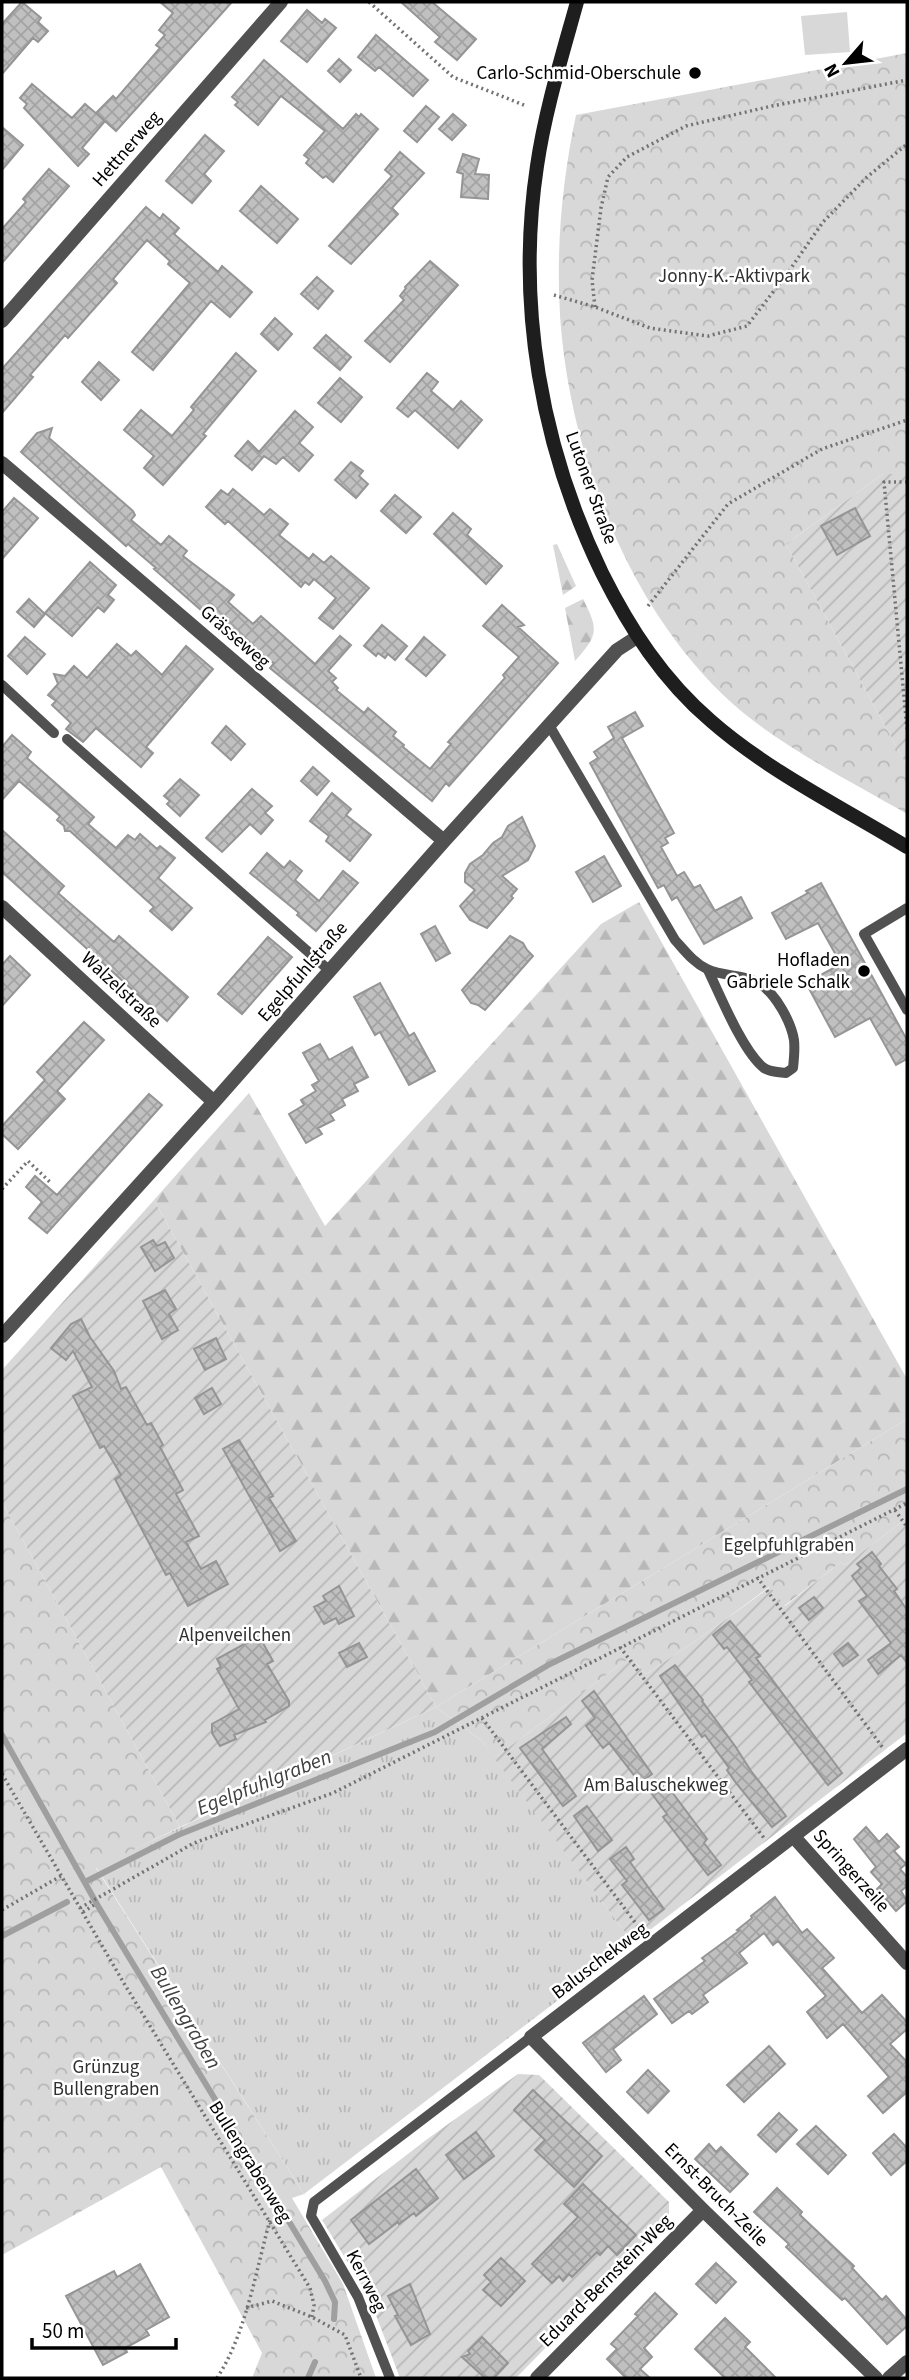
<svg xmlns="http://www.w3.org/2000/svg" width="909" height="2380" viewBox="0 0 909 2380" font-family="'Source Sans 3',sans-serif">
<defs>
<pattern id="grass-tufts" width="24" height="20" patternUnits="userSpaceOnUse" patternTransform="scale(1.75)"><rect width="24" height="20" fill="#d8d8d8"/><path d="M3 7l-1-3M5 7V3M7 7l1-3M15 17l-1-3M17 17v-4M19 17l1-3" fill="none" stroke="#b8b8b8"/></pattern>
<pattern id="forest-firs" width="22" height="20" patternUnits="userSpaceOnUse" patternTransform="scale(1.75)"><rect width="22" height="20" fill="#d8d8d8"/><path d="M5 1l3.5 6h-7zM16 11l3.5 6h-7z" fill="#b8b8b8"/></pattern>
<pattern id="park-crowns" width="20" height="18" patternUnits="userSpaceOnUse" patternTransform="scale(1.75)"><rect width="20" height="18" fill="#d8d8d8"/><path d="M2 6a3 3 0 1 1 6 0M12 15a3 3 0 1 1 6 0" fill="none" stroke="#b8b8b8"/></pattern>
<pattern id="garden-furrows" width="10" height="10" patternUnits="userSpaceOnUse" patternTransform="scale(1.75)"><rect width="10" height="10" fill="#d8d8d8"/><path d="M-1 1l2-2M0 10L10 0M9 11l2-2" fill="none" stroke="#b8b8b8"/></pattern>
<pattern id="building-cross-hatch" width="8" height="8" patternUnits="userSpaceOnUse" patternTransform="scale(1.75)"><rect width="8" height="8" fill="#c0c0c0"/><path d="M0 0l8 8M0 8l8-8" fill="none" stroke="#a3a3a3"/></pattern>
</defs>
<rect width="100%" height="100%" fill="#fff"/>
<path fill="url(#grass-tufts)" d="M436,1707l46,34 151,202 -329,251 -208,-327z"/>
<path fill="url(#forest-firs)" d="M557,544l19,42 -13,9 -10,-50z
M583,599c16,31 15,36 -8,62l-10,-53z
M639,902l268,477v40l-471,288 -282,-507 95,-107 76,133 276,-302z"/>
<path fill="url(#park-crowns)" d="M907,53v421h-24l-97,70 121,222v48c-55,-32 -127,-68 -174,-110 -104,-93 -164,-251 -173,-389 -4,-67 2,-134 16,-200z
M907,1419v99l-62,47 -4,-3 -57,44 -15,-19 -62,46 -61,41 -14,-16 -8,4 -130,96 -12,-17 -46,-34z
M2,1502l178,325 -84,41 208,326 -12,4 51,86 33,94h-124l10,-25 -101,-186 -159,88z"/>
<path fill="url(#garden-furrows)" d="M883,474h24v292l-121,-222z
M154,1200l282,507 -256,120 -178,-325v-132z
M907,1518v215l-274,210 -139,-185 130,-96 8,-4 14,16 61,-41 63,-46 15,19 56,-44 4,3z
M518,2074l21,1 130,127v20l-153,156h-116l-31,-81 -47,-77 104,-80z"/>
<path fill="#d8d8d8" d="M847,12l3,40 -45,3 -4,-39z"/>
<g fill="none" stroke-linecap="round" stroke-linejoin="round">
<path stroke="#9f9f9f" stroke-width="6" d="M2,1735l96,171 227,375 10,21 -1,17
M85,1882l93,-47 257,-103 115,-68 357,-175
M2,1936l65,-34
M308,2378l7,-16"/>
</g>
<path fill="url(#building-cross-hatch)" stroke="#959595" stroke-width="2" d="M22,2l19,16 -3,4 10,9 -10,11 -5,-4 -31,36v-50z
M160,2h72l-116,129 -20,-18 17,-17 3,3 44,-51 -4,-3 9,-10 -6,-5 14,-17z
M401,2h31l44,37 -19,21 -22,-18 5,-5z
M307,10l15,13 3,-4 11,9 -29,34 -26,-21z
M376,35l52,45 -15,16 -34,-29 -4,4 -17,-14z
M339,59l12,11 -11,12 -12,-11z
M264,60l79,69 13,-15 3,3 2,-3 17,15 -45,53 -7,-6 -3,2 -17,-15 3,-4 -5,-4 21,-24 -44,-35 -23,29 -23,-20 3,-3 -6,-5z
M32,84l40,34 13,-14 20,17 -23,27 7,6 -11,12 -54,-58 3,-4 -7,-6z
M426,106l13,11 -22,25 -13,-11z
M453,114l13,11 -14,15 -13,-11z
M2,127l21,18 -21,25z
M205,135l19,16 -20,23 7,7 -19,22 -26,-22z
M400,152l24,21 -32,35 6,6 -47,50 -22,-18 63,-70 -7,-6z
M463,154l16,5 -4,15 14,1 -1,24 -27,-2 2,-23 -6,-2z
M49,169l20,17 -67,77v-34l24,-27 -3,-3z
M261,186l37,33 -21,24 -37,-32z
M146,207l14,12 3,-5 16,14 -5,6 44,38 4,-6 30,26 -22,25 -19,-16 -58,69 -21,-18 58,-69 -22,-19 2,-3 -23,-21 -34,39 4,4 -49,55 -3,-3 -35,40 3,2 -31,36v-44z
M430,261l28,24 -68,77 -25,-21 39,-41 -4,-4 6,-8 -1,-1z
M317,277l16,14 -15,18 -17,-15z
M275,318l17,16 -14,16 -17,-16z
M326,335l25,22 -11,13 -26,-22z
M236,353l20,18 -53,63 3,2 -43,49 -19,-17 10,-12 -30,-26 17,-20 31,26 22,-26 -3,-3z
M99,362l20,18 -18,20 -19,-18z
M427,373l11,9 -7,9 22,19 8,-9 21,19 -24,28 -43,-38 -7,7 -11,-9z
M340,378l22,19 -21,25 -23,-19z
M295,411l18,16 -14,16 14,12 -14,16 -16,-14 -7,7 -12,-8 -12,14 -17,-14 13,-15 11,11z
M52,428l-3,10 84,73 2,4 -4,5 30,25 8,-9 18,15 -4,5 51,39 -6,7 25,22 8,-8 54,48 25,-28 11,9 -23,26 8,7 -4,4 6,6 -2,2 28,23 4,-5 28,24 -3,4 11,9 -1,2 27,22 21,-25 -3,-2 57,-64 -2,-3 16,-18 -36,-31 19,-21 22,20 -6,2 40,36 -109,123 -3,-3 -14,18 -162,-133 4,-5 -29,-16 -35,-29 -56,-49 2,-1 -28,-24 -2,2 -105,-94 16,-19z
M351,462l12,9 -4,5 9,8 -12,14 -21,-18z
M233,489l31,26 6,-6 18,15 -9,11 30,24 4,-5 11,9 7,-7 38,32 -36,41 -14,-11 17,-20 -22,-19 -5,6 -4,-3 -4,5 -73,-66 -3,3 -19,-17 15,-17 7,5z
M395,495l26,22 -15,16 -25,-22z
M14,498l24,20 -36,41v-47z
M855,508l15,28 -33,19 -16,-29z
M453,513l18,16 -4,6 35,31 -16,18 -52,-50z
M90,562l26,23 -8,10 6,5 -10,12 -6,-5 -26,29 -27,-23z
M29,599l16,15 -11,13 -17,-15z
M382,625l25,21 -12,14 -7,-6 -3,4 -7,-5 -2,3 -12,-10z
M25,637l20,17 -18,20 -19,-18z
M424,637l21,18 -19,21 -20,-17z
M117,644l14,12 5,-5 26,24 24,-29 27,23 -67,78 7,6 -12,14 -45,-39 -13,14 -17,-13 5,-6 -19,-18 4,-4 -8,-6 10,-11 -4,-10 11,2 9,-10 13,12z
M635,712l8,14 -21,12 52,95 -9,5 3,5 -7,4 16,29 7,-4 10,16 6,-3 15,26 26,-14 11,21 -48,26 -27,-47 -5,3 -8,-15 -6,3 -68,-125 8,-5 -4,-6 20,-14 -6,-11z
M226,726l19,18 -14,16 -19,-17z
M12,735l19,17 -4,6 67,59 -6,7 28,24 12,-13 7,5 5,-6 17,15 3,-3 15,12 -17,20 34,30 -20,22 -22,-19 4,-4 -84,-76h-5l-1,-5 -7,-6 3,-4 -41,-35 -17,19v-53z
M313,767l16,14 -12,14 -16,-14z
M180,779l19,16 -19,21 -13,-12 3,-3 -6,-5z
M252,789l20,17 -7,7 8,7 -12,14 -11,-10 -28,28 -16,-14z
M332,793l19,16 -5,6 25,20 -21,26 -24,-20 3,-5 -19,-15z
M522,817l13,29 -7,14 -26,16 15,13 -6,7 2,2 -26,30 -17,-8 -10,-14 15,-16 -10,-8v-9l5,-9 13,-9 10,-12 9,-6 6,-11z
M2,830l62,56 -6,7 56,49 5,-6 69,61 -21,24 -165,-149z
M267,853l17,15 6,-7 12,10 -7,9 24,21 24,-30 15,12 -42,48 -19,-16 2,-2 -49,-40z
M604,856l17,30 -28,16 -17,-30z
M821,883l86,157v19l-11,6 -26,-47 -35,19 -29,-54 35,-19 -23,-41 -32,16 -14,-26 36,-20 -2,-2z
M435,926l15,27 -14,8 -15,-27z
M510,936l13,7 4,7 6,6 -48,54 -7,-5 -7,-2 -9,-13z
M268,937l24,20 -50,57 -24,-20z
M10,956l20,19 -28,31v-41z
M380,983l29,53 5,-3 21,38 -26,14 -29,-53 -5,3 -21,-38z
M84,1022l20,18 -47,51 8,8 -47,50 -16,-15v-8l43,-46 -8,-8z
M320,1044l9,16 23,-13 16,30 -14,7 4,7 -16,8 3,6 -15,9 4,6 -16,8 4,6 -16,9 -17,-29 15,-9 -3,-5 15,-9 -4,-6 7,-4 -16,-28z
M149,1094l13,11 -115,128 -18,-15 13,-16 -16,-15 9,-11 22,19z
M153,1240l4,6 8,-4 9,16 -19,13 -14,-24z
M165,1290l11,19 -7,5 9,16 -16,9 -19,-38z
M81,1319l9,18 24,34 7,18 5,-2 21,38 4,-2 12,22 -3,2 23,43 -7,4 23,42 -13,6 15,27 15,-8 12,23 -40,22 -18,-33 -4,2 -51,-96 6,-4 -17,-29 -4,2 -27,-52 19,-9 -19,-36 -7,9 -15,-12 20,-24z
M216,1338l10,21 -21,11 -11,-21z
M212,1388l9,16 -17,10 -9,-16z
M239,1440l34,56 -4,2 27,43 -16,10 -57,-102z
M872,1552l9,12 -2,2 18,23 -3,2 13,19v53l-6,-8 -23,19 -10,-14 23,-17 -32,-42 8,-5 -15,-20 9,-8 -4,-4z
M339,1586l15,30 -15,8 -3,-6 -12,6 -10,-17 12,-6 -3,-5z
M814,1597l9,11 -14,12 -10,-12z
M730,1621l30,35 -4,2 86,115 -14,12 -79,-103 3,-2 -25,-33 -3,2 -11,-14z
M259,1636l14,25 -6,3 22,37v5l-24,14 1,2 -32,13 2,4 -16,7 -8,-13v-9l27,-15 -22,-40 4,-2 -4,-8z
M359,1643l8,14 -20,10 -8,-14z
M848,1643l10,12 -15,11 -9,-12z
M675,1665l28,35 -1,1 33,45 16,25 35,45 -14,11 -36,-44 -9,-13 2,-2 -24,-33 -3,2 -42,-61z
M594,1691l58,83 -12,9 -31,-40 -6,5 -17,-22 9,-8 -13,-17z
M566,1717l5,7 -29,25 34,47 -13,10 -43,-58z
M666,1784l41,55 -3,4 17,22 -13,10 -45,-58 4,-3 -15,-20z
M587,1806l25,34 -14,11 -24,-35z
M866,1827l13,15 8,-8 12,13 -5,4 12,13 -6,5 7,8v9l-6,5 6,10 -11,10 -19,-22 5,-5 -11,-12 5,-5 -22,-28z
M626,1847l8,12 -4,3 34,47 -15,11 -27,-35 5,-4 -17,-22z
M775,1897l27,36 5,-4 27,29 -12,10 40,45 20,-18 25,27v7l-17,15 17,18v30l-24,21 -15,-17 21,-19 -46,-53 -16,14 -20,-26 19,-16 -48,-55 -5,4 -9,-12 -25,20 8,10 -44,32 5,7 -16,12 -3,-3 -17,12 -18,-24 51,-38 -3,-3 37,-27 -2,-1 15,-12 -1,-2z
M644,1996l13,18 -44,35 8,11 -15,12 -23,-29z
M769,2046l16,18 -41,38 -17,-17z
M648,2070l21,21 -21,22 -21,-21z
M533,2090l69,66 -28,31 -39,-37 10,-10 -31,-30z
M779,2113l18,17 -21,22 -18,-17z
M816,2126l30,29 -18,19 -31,-30z
M476,2132l18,24 -30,23 -18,-24z
M894,2134l13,14v13l-16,14 -18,-22z
M709,2144l7,8 5,-5 27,27 -18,18 -35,-33z
M416,2169l22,29 -22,18 -2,-3 -15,11 -1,-2 -29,22 -18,-24z
M583,2184l53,51 -19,20 -9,-9 -8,9 -3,-3 -25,25 -3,-3 -6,7 -4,-5 -7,7 -20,-19 46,-47 -14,-13z
M777,2188l25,24 -2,3 54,51 -2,2 30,32 4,-4 21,24v6l-20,18 -42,-46 -3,2 -15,-14 -41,-39 3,-3 -35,-32z
M501,2258l24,23 -24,25 -18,-16 8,-8 -7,-7z
M716,2263l20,19 -20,21 -20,-19z
M140,2264l29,53 -23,13 3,5 -24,13 2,4 -24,13 -37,-69 48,-25 3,6z
M410,2284l20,50 -19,11 -16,-29 3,-1 -10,-19z
M655,2293l22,21 -33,34 8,9 -12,12 10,9h-24l-19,-19 10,-10 -6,-5 27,-28 -3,-2z
M725,2318l25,24 -5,5 31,31h-51l-30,-29z
M482,2337l26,26 -14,15h-9l-23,-21 8,-3 -2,-3z"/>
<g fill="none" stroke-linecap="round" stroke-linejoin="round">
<path stroke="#737373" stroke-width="3.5" stroke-dasharray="2 3.5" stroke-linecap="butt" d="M369,2l84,75 71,28
M554,295l41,12 55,21 58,8 39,-10 42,-55 34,-49 44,-45 40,-33
M595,307l-3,-27 9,-72 7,-31 19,-20 59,-31 86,-20 135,-26
M907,482h-23l23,247
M648,606l80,-102 94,-55 85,-29
M2,1189l26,-28 24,23
M895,1510l12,17
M757,1577l126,171
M620,1647l144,191
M482,1718l161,215
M2,1774l123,211 185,303 4,17 -2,12
M80,1908l114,-65 139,-50 574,-290
M2,1910l59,-34
M83,1912l14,-9
M246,2308l26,-7 40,16 33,18 16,43
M217,2378c29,-44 39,-108 53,-158"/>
<path stroke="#515151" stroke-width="10" d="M2,685l52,48
M549,725l126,215c10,11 19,23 32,29 17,8 38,5 53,15 16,10 31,38 34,56 1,9 0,19 -1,28l-7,5c-7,-1 -16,-1 -22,-5 -21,-16 -44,-73 -56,-98
M67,739l263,232
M907,908l-43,26 43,76
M390,2378l-32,-81 -47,-81 3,-14 217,-165"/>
<path stroke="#515151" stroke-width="14" d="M2,321l279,-319
M2,463l442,378
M2,907l212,195
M2,1336l212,-234 230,-261 173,-191 20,-13
M794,1837l113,126
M537,2378l166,-168
M876,2378l-173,-168 -172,-173 376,-288
M889,2378l18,-16"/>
<path stroke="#1e1e1e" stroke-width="14" d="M577,2c-15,54 -32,109 -40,164 -21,139 4,281 65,407 28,56 61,107 109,148 57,50 132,87 196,126"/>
</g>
<g fill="#000" stroke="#fff" stroke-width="2.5">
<circle cx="695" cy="73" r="7"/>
<circle cx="864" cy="971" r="7"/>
</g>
<g text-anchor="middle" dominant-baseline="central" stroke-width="5" stroke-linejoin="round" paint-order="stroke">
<g font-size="19" fill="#000" stroke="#fff" text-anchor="end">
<text x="681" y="73">Carlo-Schmid-Oberschule</text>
<text x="850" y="960">Hofladen<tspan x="850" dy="22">Gabriele Schalk</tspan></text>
</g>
<g font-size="19" fill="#000" stroke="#fff">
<text transform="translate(127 149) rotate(-49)">Hettnerweg</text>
<text transform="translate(591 488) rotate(70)">Lutoner Straße</text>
<text transform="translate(235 637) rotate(41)">Grässeweg</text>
<text transform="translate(303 972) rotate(-49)">Egelpfuhlstraße</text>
<text transform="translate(121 990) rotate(43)">Walzelstraße</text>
<text transform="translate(851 1871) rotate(48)">Springerzeile</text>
<text transform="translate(600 1961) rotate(-37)">Baluschekweg</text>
<text transform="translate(250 2162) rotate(58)">Bullengrabenweg</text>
<text transform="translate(716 2195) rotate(45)">Ernst-Bruch-Zeile</text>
<text transform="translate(366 2281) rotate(63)">Kerrweg</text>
<text transform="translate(606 2281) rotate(-45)">Eduard-Bernstein-Weg</text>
</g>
<g font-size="19" fill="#2f2f2f" stroke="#fff">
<text x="734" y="276">Jonny-K.-Aktivpark</text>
<text x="789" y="1545">Egelpfuhlgraben</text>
<text x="235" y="1635">Alpenveilchen</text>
<text x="656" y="1785">Am Baluschekweg</text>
<text x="106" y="2067">Grünzug<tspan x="106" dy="22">Bullengraben</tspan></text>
</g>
<g font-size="21" font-style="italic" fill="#404040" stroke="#fff">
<text transform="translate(264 1782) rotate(-22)">Egelpfuhlgraben</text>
<text transform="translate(186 2017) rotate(59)">Bullengraben</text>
</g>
</g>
<rect width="909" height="2380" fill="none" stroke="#000000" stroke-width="7"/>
<g transform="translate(846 63) rotate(242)" stroke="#ffffff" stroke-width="5" paint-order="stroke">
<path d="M0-5L12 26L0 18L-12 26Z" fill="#000000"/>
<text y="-10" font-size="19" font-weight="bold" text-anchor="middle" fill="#000000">N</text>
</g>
<path d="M32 2338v10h144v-10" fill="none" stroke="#000000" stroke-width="3.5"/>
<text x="42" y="2338" font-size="21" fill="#000000" stroke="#ffffff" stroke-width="5" paint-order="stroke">50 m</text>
</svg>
